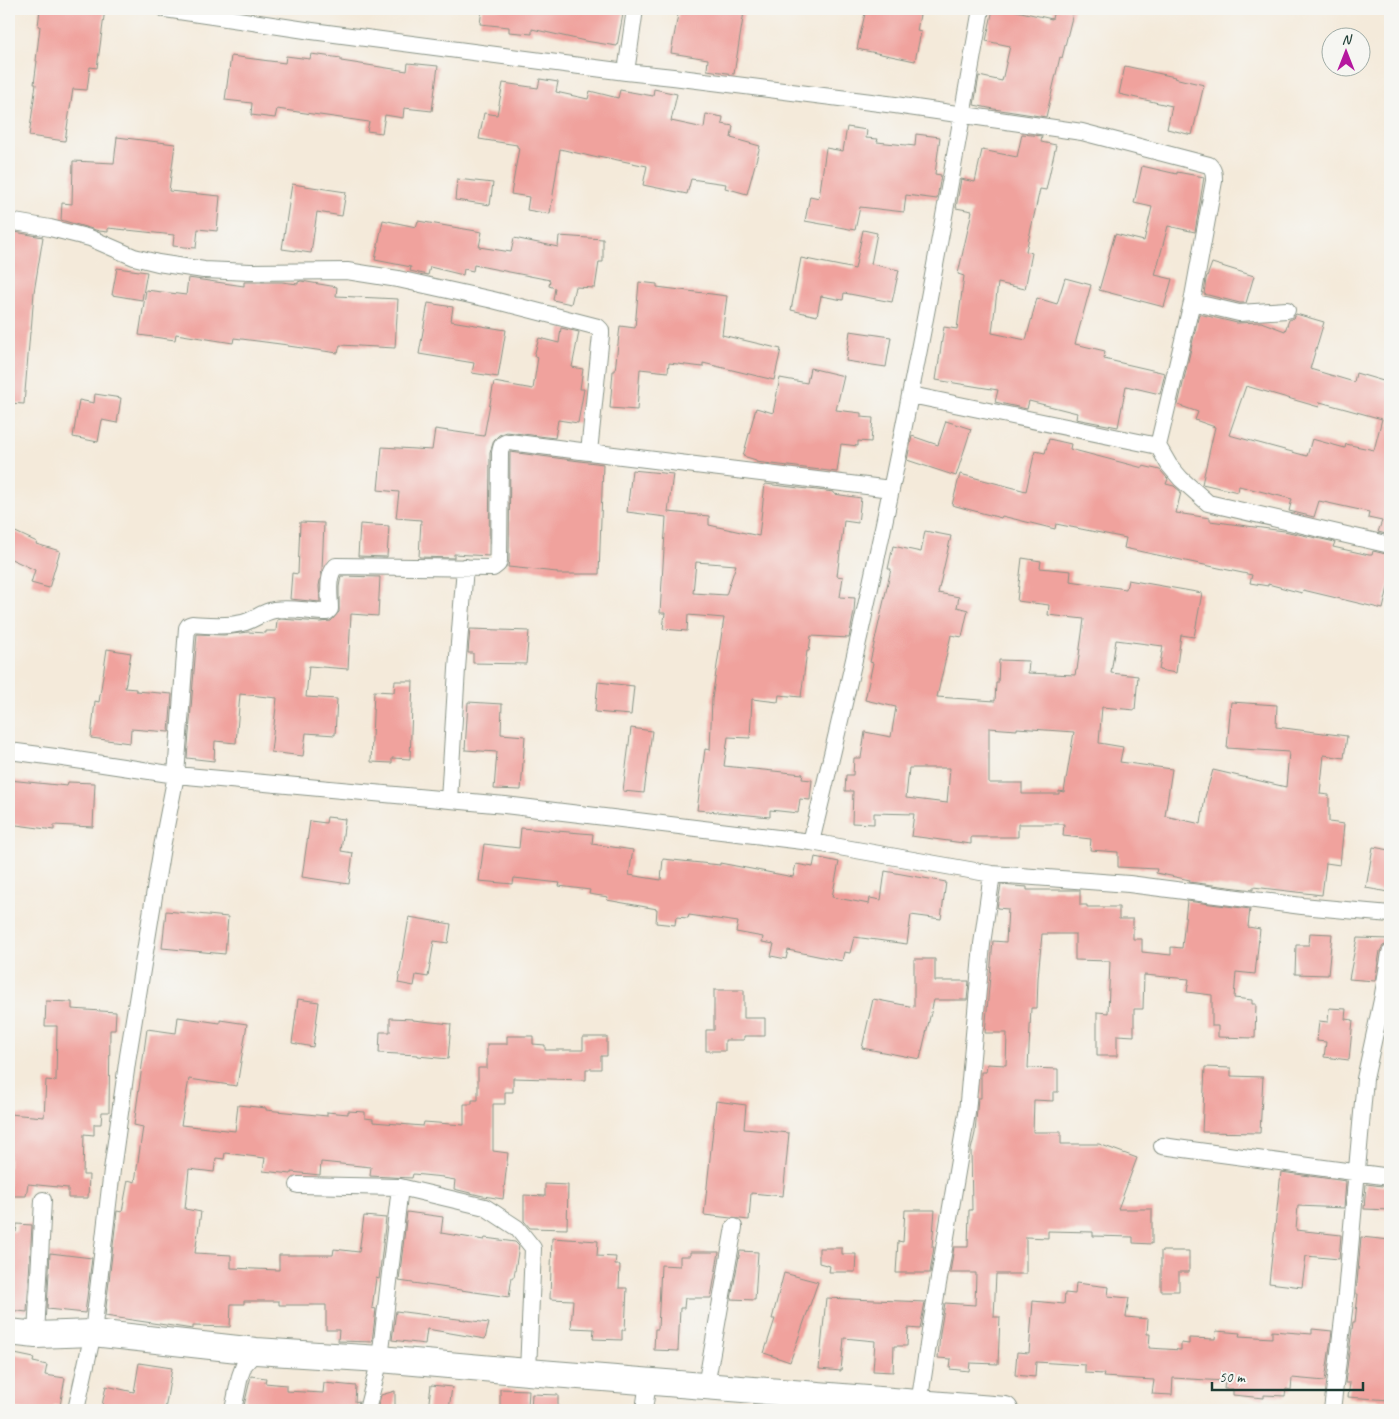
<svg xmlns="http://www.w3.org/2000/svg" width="1399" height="1419" viewBox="0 0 1399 1419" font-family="Caveat,sans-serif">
<rect width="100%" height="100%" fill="#f6f6f2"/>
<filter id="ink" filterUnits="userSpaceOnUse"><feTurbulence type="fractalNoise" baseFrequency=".02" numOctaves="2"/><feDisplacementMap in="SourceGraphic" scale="10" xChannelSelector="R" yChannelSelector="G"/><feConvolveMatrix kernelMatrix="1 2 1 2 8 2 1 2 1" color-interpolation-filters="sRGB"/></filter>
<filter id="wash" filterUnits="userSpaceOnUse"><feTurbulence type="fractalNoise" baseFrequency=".0096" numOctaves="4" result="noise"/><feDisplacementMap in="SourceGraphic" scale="20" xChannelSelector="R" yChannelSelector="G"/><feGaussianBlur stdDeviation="1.12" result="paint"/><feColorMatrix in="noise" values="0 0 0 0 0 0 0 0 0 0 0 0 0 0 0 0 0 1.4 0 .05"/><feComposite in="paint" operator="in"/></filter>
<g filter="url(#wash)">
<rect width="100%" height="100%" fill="#f4eada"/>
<g id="blocks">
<path fill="#f0a29d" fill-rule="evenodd" d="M40,9h65l-8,59 -7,-1 -3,23 -14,-1 -8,52 -36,-5 7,-52h-2l3,-23h-1l4,-35h-2z
M482,9h142l-7,37 -32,-5 -53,-12v5l-23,-2v-5l-29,-3z
M679,9h47l18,3 -10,62 -27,-4 1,-11 -37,-6z
M866,9h55l-4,22 4,1 -6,29 -58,-12z
M993,9h15l44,10 2,-10h20l-12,49 -2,-1 -14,60 -52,-8 -20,-4 5,-29 23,5 8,-35 -24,-5z
M311,54l30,4v3l66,10 1,-8 30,3 -6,45 -28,-3 -1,10 -18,-3 -3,18 -15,-2 2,-9 -92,-13 -2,9 -24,-3 1,-12 -27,-3 6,-44 54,7 1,-7 24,3z
M1125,66l50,11 -1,1 30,7 -12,50 -25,-6 5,-23 -53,-12z
M540,79l18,3 -2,10 32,7 2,-8 28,7 2,-8 33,6 1,-7 23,5 -6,27 33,7 2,-14 17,3 -1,7 11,2 -2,12 29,8 -13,48 -22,-6 1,-4 -35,-5 -4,15 -44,-9 4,-19 -49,-10v2l-38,-9 -10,65 -23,-4 2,-13 -18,-3 8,-46 -2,-1v-2l-38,-6 5,-26 13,2 6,-32 35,5z
M847,127l20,3 -1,8 12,1 -1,3 38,4 1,-12 24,3 -5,37 6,1 -4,24 -31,-4 -2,17 -44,-5 -5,23 -50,-9 5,-25 9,2 7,-50 17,3z
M1022,134l20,2 -1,6 15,3 -10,45 -6,-1 -14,62 6,2 -7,36 -27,-6 -6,50 34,7 11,-42 20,6 8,-26 26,7 -16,59 30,7 -1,8 61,14 -5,21 -34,-8 -8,41 -42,-8 1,-6 -48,-12 -2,8 -32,-7 3,-12 -62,-10 8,-53 13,2 7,-53 -6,-2 14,-63 -16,-3 5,-29 14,3 7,-32 35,7z
M117,137l58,7 -6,47 51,5 -3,35 -19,-2 -2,19 -23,-2 1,-11 -66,-7v4l-9,-1 -38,-11 1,-17 10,1 1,-43 41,2z
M1142,166l35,8v-2l27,5 -9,55 -27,-6 -13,49 17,4 -8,28 -65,-17 16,-56 29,7 8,-34 -18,-4z
M457,179l36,4 -3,22 -35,-5z
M292,184l54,8 -4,24 -25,-4 -6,41 -29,-4z
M383,220l33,7 2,-6 64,11 -3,15 32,5 3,-14 44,9 1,-11 44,3v23h-4l-4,26 -20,-1 -4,17 -18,-4 2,-12 -6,-2 1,-6 -76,-15 -1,6 -9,-2 -1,6 -33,-8 -2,8 -18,-4 1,-4 -36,-7z
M863,230l14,3 -6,31 28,6 -7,32 -48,-9 -1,7 -22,-4 -4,20 -26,-6 10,-52 54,11z
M9,231l34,6 -9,55 -3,40h-1l-6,72 -15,-1v-130l2,-17h-2z
M1212,263l42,13 -8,27h-6l-36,-9 2,-15z
M117,268l30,4 -5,28 -30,-5z
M188,278l56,8v-4h38l16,2v-2l3,-1 36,6 -1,9 62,3 -3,49 -55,-3 -2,8 -50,-7v-1l-54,-7 -1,5 -57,-9 -1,6 -36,-5 7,-45 40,5z
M639,282l18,2v3l70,9 -5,39 59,14 -7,31 -71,-17v4l-34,-4 -1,9 -28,-3 -3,41 -27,-2 3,-37h2l5,-45 15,2z
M428,303l25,4 -2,14 55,9 -8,47 -26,-4 2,-10 -55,-9z
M1199,314l38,9 24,-1 24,9 4,-11 4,-2 3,-4 28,8 -14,47 44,13 2,-9 34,10v152l-12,-3 4,-11 -14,-3 1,-6 -50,-11 -5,16 -25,-6 3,-12 -53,-13 -1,6 -36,-8 13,-57 -20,-7 3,-8 -20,-7zM1246,386l73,21 1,-5 62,17 -8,31 -28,-6 -1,4 -33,-9 -5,17 -78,-21z
M561,328l18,4 -7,35 11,2 -3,20h4l-6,34 -20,-3 -3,18 -48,-6 -8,3 -5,5 -4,13 -1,103 -35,-2v4l-35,-1 2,-37 -25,-2 3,-26 -21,-2 4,-43 50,3 3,-21 49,7 10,-54 39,7 5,-32 -4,-1 5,-18 20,5z
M850,331l41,6 -5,30 -40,-6z
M810,368l34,8 -8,34 25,3v4l12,1 -2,24 -13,-1v5l-17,-2 -4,28 -81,-10v-2l-13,-4 13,-48 17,5 7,-35 27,5z
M95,394l26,4 -4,25 -15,-3 -4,22 -25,-5 6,-37 15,3z
M946,421l25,8 -15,47 -49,-16 5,-24 26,9z
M1049,439l22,5 -1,5 73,19v-2l17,4 8,9 -2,5 8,2 7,6 -5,21 34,5v3l74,10 51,11 -2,5 36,8h3l1,-4 17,4v24l-7,30 -80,-19 -1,3 -34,-9v2l-18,-3 2,-8 -128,-27 2,-10 -70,-14 -1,5 -53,-13 -1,2 -49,-13 8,-31 66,17 9,-40 10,2z
M510,452l93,12 -4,110h-42v-2l-49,-5 1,-7z
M632,470l41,4 -5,38 41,4v9l50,11 6,-52 69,8v2l27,4 -3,25 -14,-2 -7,55 6,1 -3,20 15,1 -1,14 -5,26 -38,-2 -2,15h-2l-6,46 -22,-2 -1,7 -26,-3 -2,39 -22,-1 -4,29 79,8 -1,5 10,1 -2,20 -10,-1 -2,14 -28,-3v7l-73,-7 8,-61 5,1 2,-51 12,-81 -36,-3 -1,16 -24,-2 2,-16h-5l6,-96 -39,-5zM696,562l40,3 -10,30 -33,-2z
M300,522l24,1 -2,47 -3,16 1,16 -30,-3 2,-26 6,1z
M360,524l29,2 -2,31 -29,-1z
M9,529l28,13 -1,2 24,7 -11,37 -18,-5 4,-13 -26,-12z
M925,531l26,5 -13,57 21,4 -2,10 11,3 -6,27 -11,-2 -14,62 58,4 1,-18h2l1,-23 30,1 -1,12 47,2 1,-5h1l7,-51 -36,-4 1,-10 -32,-4 5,-43 19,3 -1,7 31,3 -1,10 56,8 2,-9 74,13 -8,44 -13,-2 -5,38 -17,-3 4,-24 -47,-6 -5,33 27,3 -3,34 -33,-3 -3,36 24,4 -3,15 52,7 -7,47 36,8 4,-27 8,-27 73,17 3,-35 -62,-4 4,-46 46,3 -1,22 71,9 -3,22 -20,-3 -4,39 9,1v27l15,2 -4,41 -14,-2 -4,32 -69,-8v3l-64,-8 1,-2 -34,-7 1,-4 -39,-2v-15l-28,-2 1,-11 -28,-3 1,-12h-46v13h-47v7l-60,-8 3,-22 -40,-1v11l-22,-1 1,-32h-8l1,-16h7l1,-17h7l4,-26 26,5 5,-30 -31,-7 8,-37 -3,-1 21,-93h-3l5,-23 28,6zM989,728l28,2v-2l57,4 -10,60 -5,-1v3h-37v-11h-33zM909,768h41l-3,35 -41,-5z
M341,576l39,1 -2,39 -27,-2 -3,55 -39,-3 -3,31 31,2 -2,36 -29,-2 -3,23 -32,-4 6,-54 -37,-4 -4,49 -21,-2 -1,20 -27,-3 10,-124 27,1 24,-3 18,1v-2h10l1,-11 4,-1 39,3 11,-1 8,-9v-25z
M470,629l59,2 -3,33 -53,-1v-10h-5z
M107,649l24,4 -6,35 11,1v2l36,3 -3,38 -38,-3 -1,14 -39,-5 4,-37 4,1z
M395,681h18l-3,78 -18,-1v5l-21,-1 3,-71 20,1z
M598,682l36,4 -3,29 -36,-3z
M468,702l34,2 -1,30 24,2 -4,54 -27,-1 3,-37 -32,-2z
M631,728l21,3 -8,62 -21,-2z
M9,780l58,6 1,-4 27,1 -2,44 -39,-2v5l-45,-6z
M327,817l18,2 -4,32 12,2 -4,31 -47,-7 8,-56 16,2z
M521,828l72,6 -1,10 41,6 -4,25 32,5 2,-21 57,6v-2l73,14 3,-13 17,3 2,-10 24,5 -7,35 37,7 1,-6 11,2 4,-29 61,11 -5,37 -30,-4 -4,29 -53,-7 -4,16 -6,-1 -2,9 -54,-11 -2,9 -15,-3 3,-12 -12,-2 1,-5 -27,-5 2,-10 -49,-7 -1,3 -12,-1 -1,8 -19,-2 1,-14 -50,-9 1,-3 -19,-3 1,-4 -31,-4 1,-3 -46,-5 -1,6 -34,-3 5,-37 35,4z
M1373,847l17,3v30l-2,12 -22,-4z
M1001,885l26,2v3h53v15h7v2h32v12h14v20h9v13l29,3v-8l11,1 5,-47 63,8 -2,18 12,2 -5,45 -19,-2 -2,26 18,2v4h4l-1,34 -37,-1v-11h-6v-31l-25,-3 2,-13 -45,-4 -1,34h-9v27l-17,-1v21h-20v-44l11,1 2,-52 -35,-1v-26h-33l-4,44 -1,30h-6l-3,60 30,1v23h-5v9l-19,-1 -1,32h28v12h38l38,14 -19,51h34v35l-19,-1v-6l-40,-1v-4l-45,-1v7l-22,-1v37h-30l-2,43h6l-2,47 -28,-1 -1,8 -19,-2 1,-10 -13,-1 2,-25 5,-30 30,2 1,-32h-26l4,-26h14l1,-37h3l-1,-60 4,-17 3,-35h3v-26h5l1,-8 19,1 1,-32h-22l8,-92 13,1 2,-33 -11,-1z
M166,911l62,6 -3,37 -63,-6z
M409,917l42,7 -3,19 -14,-2 -6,36 -12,-2 -2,11 -16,-3z
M1310,933l22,1 -4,41 -33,-1 1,-29h13z
M1357,938l33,1v4l-7,3 -3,5 -5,30 -26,-2z
M914,959h21v22h34l-2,19h-33l-14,59 -58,-11 11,-49 41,8z
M714,990h30v28h21v18h-21v4h-19v11h-19v-21h8z
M298,999l21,3 -6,45 -21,-4z
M46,1001l26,1v7l44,3 -1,18h-5l-1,82h-7l-1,12h-7v11l-10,-1 -1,41h6l-1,23h-20v-10l-40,-4 -2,12h-17v-82l35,3 2,-37 10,1 1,-55h-12z
M1329,1008l17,1 -1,10 8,1 -4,40 -25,-3 2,-15 -9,-1 2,-20 9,1z
M178,1017l42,6v-3l27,4 -10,62 -48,-7 -8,46 54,6 3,-26 28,3v2l61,6v-4l21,2v-3l17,1v6l8,1v3l50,4 1,-4 40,3v-21h8v-4h6v-32h9v-24h20v-8h26v8l12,1v5h38v-13h24v19h-6v13h-15v11l-73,-2v14h-8v12h-12v47l15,2 -5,46 -20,-3 -29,-7 1,-9 -12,-2v-1l-30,-3 -1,4 -42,-2 1,-9 -50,-5 -1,13 -29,-3v2l-28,-3 2,-13 -40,-5 -1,6 -8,-1 -2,14 -25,-3 -4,40 16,3 -6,41 36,2v13l48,2v-15h54l1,-6 25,3 5,-36 22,2 -7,61 -3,-1 -4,30 4,1 -4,33 -34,-1 1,-11h-13v-25h-47v-4h-35v3h-13l-1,23 -37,-1v3l-88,-13 12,-105 5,1 6,-32 7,2 8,-55 -9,-2 13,-96 29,4z
M390,1018l23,1v1l38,4 -3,35 -30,-3v-1l-39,-2 1,-21h10z
M1205,1067l26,1v8l32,1 -3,56 -58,-1z
M716,1101l30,4 -2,24 45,4 -6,63 -32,-3 -2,27 -45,-5z
M1281,1172l65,9 -2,27 -46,-2 -2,24 45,5 -2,24 -33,-3 -4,31 -33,-4z
M545,1184l23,1 -1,44 -37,-1 -6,-7v-26l21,1z
M1366,1184l24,3v23l-26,-1z
M905,1210h30l-3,37h2l-4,26h-34l2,-32 5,1z
M407,1212l36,5 -2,16 43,7 1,-2 30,4 4,4 -5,31h-2l-3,20 -110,-16z
M17,1224l15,1 -5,87 -18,-2v-79l7,1z
M1361,1237l29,3v81l-4,47h4v32l-42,-3 2,-14h-5l8,-61h2l3,-28h-2z
M552,1238l46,3 -1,15 19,1 -1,8h5l-1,23h8l-2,42h-3v10l-29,-1 1,-10 -23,-1 2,-28 -23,-1z
M819,1248h23v6h14l-1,18h-26l1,-6 -11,-3z
M740,1251l18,1 -3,48 -24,-1z
M1161,1251h28v21h-10v19h-18z
M690,1252h29l-8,46h-26l-1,10h-4l-2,43 -24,-1 1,-21h3l3,-64 19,1v-10h10z
M50,1253l42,5 -7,55 -38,-4z
M784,1273l34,9 -28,80 -26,-9 11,-34h-3z
M1076,1283l33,4 -1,9 21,2 -3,19 22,2 -1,15h3l-1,14 32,2v-7l8,1v-6l26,1 1,-8 24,2 -1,3 33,2v-7l40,3v-5l20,2 -7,50 -33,-3 -1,12 -5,-1 -1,7 -21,-1v3l-31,-3v-6h-9l1,-8 -52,-3 -1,17 -20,-1 2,-14 -51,-3 1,-3 -19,-1v-8l-49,-3 -1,15 -20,-2 2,-23 12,1 4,-52 31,3 1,-11 10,1z
M826,1298l99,4 -5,27 -12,-1 -1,18h-13l-1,26 -20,-1 2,-30 -31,-3 -3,33 -22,-2z
M396,1311l93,12 -4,16 -58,-10 -2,15 -33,-4z
M10,1353l24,5 -1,4 14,3 -2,10 20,3 -5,28 -6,-1 -1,5h-25l-19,-3v-46z
M139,1363l33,5 -7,42h-64l5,-24 28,6z
M251,1376l15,2 -1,5 21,2v6l37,2 1,-10 32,3 -1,16 4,-1 -2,9h-114z
M431,1385l21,2 -3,23h-21z
M500,1389l29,1 -1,18 -28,-1z
M395,1391v19h-18l4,-15z
M532,1394l26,1v15h-27z"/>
</g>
</g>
<g filter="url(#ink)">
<use href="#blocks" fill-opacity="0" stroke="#8a9487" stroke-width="1"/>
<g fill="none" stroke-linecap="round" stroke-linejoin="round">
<g stroke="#8a9487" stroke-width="18">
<path id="minor" d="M165,9l147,22 314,41 47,5 222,28 187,27 127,33c5,5 5,9 5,16l-22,121 -34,144
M626,72l9,-63
M9,221l41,7 40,10 44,19 24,6 46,7 46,2 97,-1 51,8 95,21 105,27 3,3v5l-12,117 302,37
M1192,302l47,11 48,-3
M911,395l247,51 11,19 12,14 27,24 182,42
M9,751l54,7 113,17 329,30 306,37 181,32 137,10 173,22 88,8
M449,800l8,-131 8,-102
M811,842c36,-148 70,-297 99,-447 26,-128 48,-257 71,-386
M1162,1146l228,31
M298,1185l102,2 85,20 32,21 16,20 -5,124
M36,1335l7,-135
M706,1386l28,-159
M919,1404l12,-79 36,-212 15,-169 10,-70
M76,1410l17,-77 19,-163 16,-114 34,-209 14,-72 11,-147 2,-3 3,-1c16,1 34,3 50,-1 11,-2 20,-11 32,-13 17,-3 36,2 53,2l3,-3c0,-13 -4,-33 6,-43l157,2 5,-4 1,-4 1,-107c1,-7 2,-10 9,-11l80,10
M233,1410l7,-34 4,-11 12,-14
M367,1410l13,-51 20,-172
M644,1410l4,-28
M1332,1410l14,-116 19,-215 17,-79 8,-47"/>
</g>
<g stroke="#8a9487" stroke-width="28">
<path id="trunk" d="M9,1332l27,3 57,-2 163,18 124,8 148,13 477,38"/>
</g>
<use href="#minor" stroke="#fff" stroke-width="16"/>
<use href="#trunk" stroke="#fff" stroke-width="26"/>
</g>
</g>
<rect width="1399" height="1419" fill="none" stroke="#f6f6f2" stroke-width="30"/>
<g transform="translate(1346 52)"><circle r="24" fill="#f6f6f2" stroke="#a0aca6"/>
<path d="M0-4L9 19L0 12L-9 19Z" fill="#b5179e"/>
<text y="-8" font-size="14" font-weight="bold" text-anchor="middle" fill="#1f3d34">N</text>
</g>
<path d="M1212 1382v8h151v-8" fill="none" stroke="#1f3d34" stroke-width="2.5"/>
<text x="1219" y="1382" font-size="15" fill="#1f3d34" stroke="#f6f6f2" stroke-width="4" paint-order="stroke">50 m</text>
</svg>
